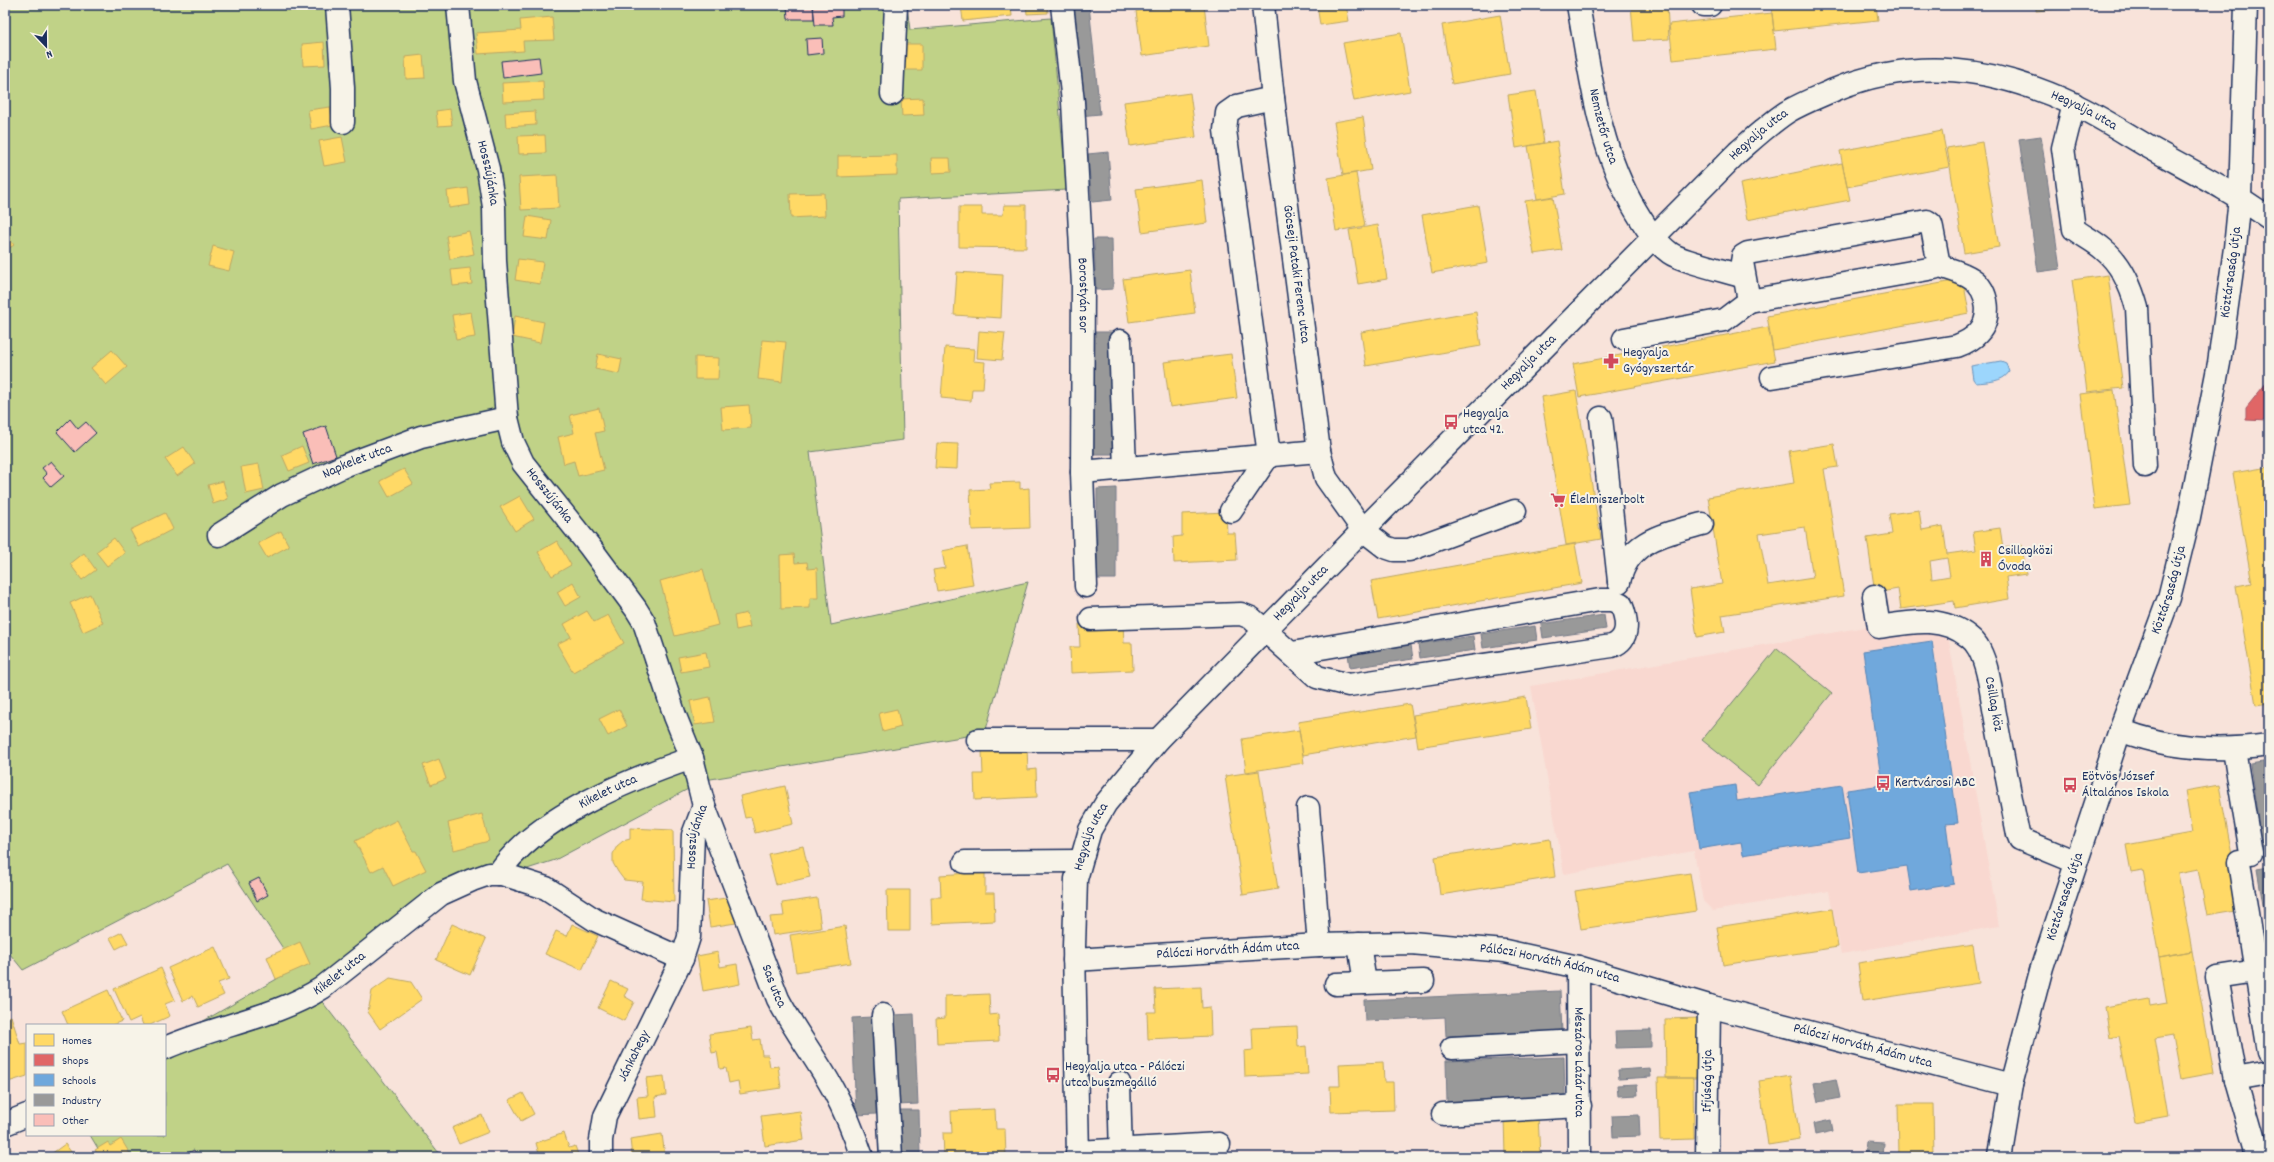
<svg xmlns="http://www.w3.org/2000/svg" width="2274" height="1162" viewBox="0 0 2274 1162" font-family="Dekko,sans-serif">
<rect width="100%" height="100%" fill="#f8e3da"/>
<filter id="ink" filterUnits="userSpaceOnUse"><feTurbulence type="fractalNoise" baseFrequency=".025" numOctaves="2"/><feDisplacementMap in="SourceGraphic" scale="8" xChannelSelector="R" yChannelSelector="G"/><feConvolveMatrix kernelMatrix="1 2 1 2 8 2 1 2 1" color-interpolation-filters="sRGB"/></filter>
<g filter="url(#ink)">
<path fill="#f9d8d0" d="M1944,613l55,313 -158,28 -12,-63 -116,20 -10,-10 -9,-50 -130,23 -33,-188z"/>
<path fill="#c0d287" stroke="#6e8072" d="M5,5h902l3,25 141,-12 16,172 -169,9 5,241 -93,12 21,173 197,-43 -43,151 -280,47 -150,80 -108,35 -137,91 132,171h-339l-13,-22h75v-92l131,-75 -69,-104 -204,106 -18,-22z
M1777,648l55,45 -74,92 -56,-45z"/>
<path fill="#9cd6fc" stroke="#6893bd" d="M2001,361l5,2 3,9c-6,10 -22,10 -33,11l-3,-4 -2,-13z"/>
<path fill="#ffd966" stroke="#bba664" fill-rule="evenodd" d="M527,5h28v1l-27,2z
M961,5h50l1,11 -49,5z
M1026,5h21l1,8 -21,1z
M1178,5h26l5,41 -67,10 -6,-45z
M1317,5h29l3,16 -29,4z
M1631,5h36l2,34 -35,2z
M1771,5h105l2,15 -104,11z
M2036,5h67l-67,6z
M1772,13l4,36 -103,11 -4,-36z
M1500,15l10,59 -58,10 -10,-59z
M552,17l2,23 -31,1 1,10 -46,3 -2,-21 45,-3 -1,-10z
M1401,33l9,58 -56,10 -11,-58z
M324,42l1,23 -22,1 -1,-22z
M901,44h21v26h-21z
M423,55l2,23 -19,1 -1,-22z
M543,81l1,19 -41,2 -1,-19z
M1536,91l8,52 -28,5 -8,-53z
M1190,93l6,44 -66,9 -6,-44z
M923,98l1,17 -22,1 -1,-17z
M330,107l3,18 -22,4 -3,-19z
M450,109l2,16 -14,1 -2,-15z
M535,111l1,14 -30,2 -1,-14z
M1363,117l8,53 -28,5 -9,-53z
M1942,131l7,36 -102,20 -7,-36z
M545,135l1,18 -27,1 -1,-18z
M342,137l5,25 -23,4 -5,-25z
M1557,141l8,53 -28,5 -9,-53z
M1982,142l17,105 -35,6 -17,-105z
M897,155v20l-59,2v-21z
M931,158h19l1,14 -19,1z
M1842,163l8,37 -103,20 -7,-36z
M1356,173l9,53 -29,5 -8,-53z
M557,175l2,33 -38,2 -2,-33z
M1202,180l5,43 -65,9 -6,-43z
M468,188l2,17 -21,3 -2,-17z
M824,193l1,23 -34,2 -1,-24z
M1553,197l9,53 -28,4 -9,-53z
M1004,205h22v43l-67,-1v-40h23v8h21z
M1478,205l10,58 -56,10 -10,-58z
M527,216l24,4 -3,20 -24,-3z
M1378,225l9,54 -29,5 -9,-54z
M469,231l5,23 -24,5 -4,-23z
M6,234l8,11 -9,6v-16z
M213,246l21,6 -5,19 -21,-5z
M518,259l25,3 -3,22 -25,-4z
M470,268l2,16 -19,2 -2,-16z
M1190,270l5,43 -66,9 -6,-43z
M957,272l46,3 -2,43 -47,-3z
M2108,275l15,113 -36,4 -15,-112z
M1963,279l6,34 -196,37 -6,-34z
M471,312l4,25 -19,3 -4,-25z
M1476,312l5,34 -115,20 -5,-34z
M515,316l29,6 -4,21 -28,-6z
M1768,327l7,34 -196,36 -6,-33z
M979,331l26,2 -3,27 -25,-2z
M762,340l24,2 -4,40 -24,-3z
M945,347l29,2 -1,12 12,1 -2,27h-11l-1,12 -30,-3z
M112,350l15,17 -21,18 -15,-17z
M598,354l24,5 -3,15 -24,-5z
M1231,354l6,44 -67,9 -6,-45z
M695,357l24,1 -1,21h-23z
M2114,390l16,115 -35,4 -15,-115z
M1576,391l25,148 -35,6 -25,-148z
M749,405l2,23 -28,2 -2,-23z
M599,408l5,23 -9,2 9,37 -26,6 -4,-15 -10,3 -6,-27 16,-4 -4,-18z
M937,443l21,1 -1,25 -22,-1z
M1834,444l4,23 -14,2 20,127 -122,19 3,17 -28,5 -7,-48 32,-5 -14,-87 86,-14 -5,-32zM1805,527l8,51 -45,7 -9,-51z
M302,446l7,17 -20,8 -7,-16z
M184,447l11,17 -18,12 -12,-17z
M259,464l5,26 -18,4 -5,-27z
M2269,467v236l-13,2 -20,-119 16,-3 -19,-110z
M404,469l9,15 -24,13 -9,-16z
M223,481l5,18 -15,5 -5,-19z
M1020,482v7l9,-1 1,40 -58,2 -2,-40 20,-1 -1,-6z
M520,496l14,23 -19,12 -15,-24z
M1919,510l3,20 21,-4 4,28 29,-4 -3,-18 27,-4 3,20 19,-3 4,29 -20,3 3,22 -54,9 -1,-7 -53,8 -3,-20 -23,4 -8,-55 25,-4 -3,-20zM1947,558l3,18 -18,3 -2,-18z
M1226,512l1,21h8l2,27 -63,3 -1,-26 9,-1v-22z
M165,513l8,16 -34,18 -9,-17z
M281,531l8,15 -22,12 -9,-15z
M114,538l11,15 -18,13 -11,-14z
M557,541l14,24 -19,11 -14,-24z
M1575,544l7,39 -204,36 -7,-38z
M967,546l6,39 -36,6 -4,-21 12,-2 -3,-17z
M84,553l12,17 -14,10 -12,-16z
M794,554l1,9 12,-1 1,7 9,-1 1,30h-8v10l-29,1 -1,-54z
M703,569l15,56 -43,11 -15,-55z
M573,582l8,15 -16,9 -8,-14z
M90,594l13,29 -20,9 -13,-29z
M587,611l7,11 14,-7 16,28 -51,29 -16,-28 14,-7 -7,-13z
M747,613l3,14 -14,3 -2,-14z
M1123,623l1,20h8l1,27 -62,3 -1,-26h10l-1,-23z
M706,652l3,15 -28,5 -3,-15z
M710,697l5,25 -20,3 -5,-24z
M1526,697l5,32 -113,18 -5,-32z
M1410,704l6,32 -113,19 -5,-33z
M619,709l8,17 -19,10 -9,-17z
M897,709l4,18 -18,5 -4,-19z
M1299,730l5,33 -58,9 -4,-33z
M1027,749l1,21 8,-1 1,28 -62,3 -1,-26h9l-1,-23z
M439,759l7,20 -15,6 -8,-20z
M1259,771l19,118 -35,6 -18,-119z
M2219,785l23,124 -35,6 -9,-46 -20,4 14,78 -33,6 -16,-87 -12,2 -5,-27 66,-12 -7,-42z
M785,786l8,38 -38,9 -4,-16 -6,1 -5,-22z
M482,814l7,27 -35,9 -6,-27z
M397,820l16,31h3l10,19 -33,16 -10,-20 -12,6 -16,-31z
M630,828l43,2 1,72 -33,-3 2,-17 -19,-2 -6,-8 -5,-9v-9l4,-8 6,-5 7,-2z
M1550,839l5,38 -115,18 -5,-38z
M803,846l7,31 -34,8 -8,-31z
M985,872v21h9l1,28 -63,3 -1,-27h10l-1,-22z
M1690,873l6,38 -115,18 -6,-38z
M887,890h23v41h-22z
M732,897l4,26 -26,4 -4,-26z
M817,898l4,30 -48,7 -3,-18 14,-1 -2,-13z
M1832,909l6,38 -115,18 -6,-38z
M452,924l34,15 -16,36 -34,-15z
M572,924l26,12 -16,34 -37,-16 11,-23 11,5z
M845,926l6,37 -55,9 -6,-37z
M122,932l6,11 -12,6 -6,-11z
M300,942l10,22 -34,15 -9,-22z
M1973,945l6,38 -116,18 -5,-38z
M215,947l14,32 -11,4 6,12 -26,12 -5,-11 -10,5 -15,-33z
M2192,951l22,122 -33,6 -8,-44 -18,3 13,78 -33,6 -16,-86 -9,2 -5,-31 44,-8 1,7 17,-3 -8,-46z
M718,952l2,15 17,-3 3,20 -37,7 -6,-35z
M161,968l14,32 -10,4 5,12 -20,9h-7l-3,-8 -11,5 -15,-33z
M390,978l21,4 11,17 -42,30 -12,-17 4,-21z
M611,981l17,8 -4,7 10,6 -10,19 -26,-13z
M1201,987l1,21 8,-1 1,29 -63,3 -1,-27h9l-1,-23z
M108,990l14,31 -10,4h-44l-6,-14z
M989,994l1,21 8,-1 1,27 -62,3 -1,-25 9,-1v-22z
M11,1016l9,28 7,-1v33l-22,7v-65z
M1700,1018l1,60h-35l-1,-59z
M1297,1026l1,21 8,-1 2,28 -63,3 -1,-26 9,-1 -1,-22z
M751,1028l2,12 7,-1 2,16h6l2,12 8,-1 3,22 -41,6 -2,-13 -9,2 -3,-15 -6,1 -3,-17 -5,1 -3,-19z
M1383,1062l1,20h9l1,28 -63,2 -1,-26h10l-1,-22z
M664,1076l2,19 -11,2 2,20 -18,2 -2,-22 11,-1 -2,-18z
M1791,1076l9,64 -32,5 -9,-64z
M1658,1078h35l1,61 -34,1z
M523,1093l11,21 -13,7 -12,-21z
M1898,1104h35l1,53h-35z
M995,1109l1,20h9l1,27 -62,1 -1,-24h9l-1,-22z
M800,1111l4,29 -39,6 -4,-30z
M482,1115l7,17 -30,12 -7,-16z
M1538,1115l2,42h-35l-1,-41z
M564,1133l5,15 6,-2 4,11h-49l9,-3 -3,-11z
M662,1134l3,23h-33l-2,-18z
M121,1139l11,18h-33l-4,-7 13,-8 2,4z
M65,1144l10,13h-28z"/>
<path fill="#e06666" stroke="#a55664" d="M2267,382h2v26l-2,13 -21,-1v-12z"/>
<path fill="#6fa8dc" stroke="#5684b6" d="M1932,641l26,182 -12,1 8,60 -43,7 -4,-25 -49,7 -11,-83 35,-5 -19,-134z
M1735,785l2,16 105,-16 8,53 -107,17 -2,-13 -42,7 -9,-57z"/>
<path fill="#999" stroke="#737987" d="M1068,5h21l11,109 -21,2z
M2041,136l19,133 -22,3 -19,-133z
M1108,152l4,48 -20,2 -4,-48z
M1094,239h18l1,50 -17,1z
M1093,332h21v122h-21z
M1116,488v91h-19v-90z
M1604,615l2,14 -63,9 -2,-14z
M1535,626l2,14 -54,8 -2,-14z
M1473,636l2,14 -55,8 -2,-14z
M1411,645l2,14 -63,9 -2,-14z
M2269,761v99h-5l-14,-96z
M2269,867v74l-12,-72z
M1560,991l2,40 -116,5 -1,-19 -80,4 -1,-21z
M914,1014l4,90 -20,1 -4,-90z
M872,1017l4,97 -20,1 -4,-97z
M1651,1030v17l-35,1 -1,-17z
M1564,1057l1,40 -118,5 -1,-41z
M1650,1068l1,9 -32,2 -1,-9z
M1836,1079l4,19 -22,4 -4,-19z
M1637,1084l1,11 -20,1 -1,-11z
M900,1110h19l1,47h-20z
M1639,1115l1,21 -27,1 -1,-21z
M1831,1120l2,11 -18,4 -2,-11z
M1866,1142l18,1 -1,14h-19z"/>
<path fill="#fabeb8" stroke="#1b2f5e" d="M787,5h26l1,14h-26z
M813,5h34v4l-5,-1v8l-10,1 1,8h-18z
M822,38l1,15 -16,2 -1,-16z
M539,57l2,16 -38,5 -2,-17z
M70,419l8,10 8,-7 10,11 -21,19 -18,-20z
M326,426l10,30 -23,8 -10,-30z
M51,461l13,15 -13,11 -8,-9 4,-4 -5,-6z
M259,878l9,17 -11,6 -8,-18z
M194,1150l3,5 3,-2 2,4h-22z"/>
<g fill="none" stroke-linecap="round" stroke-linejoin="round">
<g stroke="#1b2f5e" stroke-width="25">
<g id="minor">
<path d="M337,5l6,83v34"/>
<path id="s1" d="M458,5l7,76 23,88 6,38 1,54 12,157 6,24 10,21 67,84 46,62 8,13 31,94 17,42 12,48 74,193c16,31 38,59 55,90 12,22 21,44 29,68"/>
<path id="s2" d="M1062,5l11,97 10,183 -1,187 4,114"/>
<path id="s3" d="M1263,5l10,93 46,353 7,27 37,52 22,17 9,3h15l106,-39"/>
<path id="s4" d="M1578,5c13,71 20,143 58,206 9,15 19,31 34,42 11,8 59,19 74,24"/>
<path d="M1703,5h7"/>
<path d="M892,94l4,-89"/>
<path d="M2074,104l-11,44 11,81c9,7 20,12 29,20 19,15 28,37 34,59l8,158"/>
<path d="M1927,221l4,3 1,4 6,32 -4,8 -185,33 -7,-39 1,-6 5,-3z"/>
<path d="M1624,339l100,-19 25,-19"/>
<path d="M1120,341l5,127"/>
<path d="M1772,377l185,-31c8,-3 15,-6 21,-13 14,-14 11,-43 -6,-54 -10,-7 -24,-10 -35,-14"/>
<path d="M1601,418l18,163"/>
<path d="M1082,472l237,-21"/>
<path d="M1231,511l38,-56 -44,-325 2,-17 10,-7 36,-8"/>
<path id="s5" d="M219,535l63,-40 64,-30 75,-28 86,-19"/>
<path d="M1619,582c9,-43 47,-48 83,-58"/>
<path id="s6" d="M1874,596l5,31c32,-5 63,-12 90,10 4,3 8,8 10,12 10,19 12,44 16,65 7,40 15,80 23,120l2,5 56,23"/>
<path d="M1091,619l150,-5 10,4 66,59 32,8 263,-39c19,-7 15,-27 9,-42l-9,-4h-12l-308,53"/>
<path d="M2120,730c49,19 97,22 149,15"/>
<path d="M978,740h180"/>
<path d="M2234,750l17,103"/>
<path d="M1308,808l11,137"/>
<path d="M965,862l115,-1"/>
<path d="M2239,862l17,109 -39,6 18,102 22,77"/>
<path id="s7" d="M498,874c36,-56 132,-95 194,-116"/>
<path d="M1359,944l6,39"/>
<path id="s8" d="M1074,960l245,-15 92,-2 94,8 73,16 131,39 302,79"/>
<path id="s9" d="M1578,967l1,190"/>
<path d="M2256,971l13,81"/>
<path d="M1336,984l87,-3"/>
<path d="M883,1015l8,142"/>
<path id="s10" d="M165,1048c52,-23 110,-30 157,-60l119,-94 31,-14 17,-6h13l44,14 49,32 87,39"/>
<path d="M1452,1048l127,-7"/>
<path d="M2235,1079l34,-6"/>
<path d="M1119,1083l2,74"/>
<path d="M1443,1114l137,-8"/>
<path d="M5,1124l22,-9"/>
<path d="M1077,1152l142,-8"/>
<path id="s11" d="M601,1157v-17l4,-24 77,-157 7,-22 4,-102 11,-29"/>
<path id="s12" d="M1078,1157l-4,-210 2,-68 14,-49 16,-27 52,-63 205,-210 375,-378c16,-14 31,-28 49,-40 15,-9 31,-15 47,-22 82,-34 159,-23 239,14 26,12 50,28 74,42 41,23 84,44 122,72"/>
<path id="s13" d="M1707,1157l2,-151"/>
<path id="s14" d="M1999,1157l12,-72 31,-118 78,-237 49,-132 20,-81 30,-154 16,-115 5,-51 6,-192"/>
</g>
</g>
<use href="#minor" stroke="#f7f3e8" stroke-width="22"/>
</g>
</g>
<defs>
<g id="pharmacy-bare" transform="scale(1.2)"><path d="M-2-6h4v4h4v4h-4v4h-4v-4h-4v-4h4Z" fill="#d1495b" stroke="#f7f3e8" stroke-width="2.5" paint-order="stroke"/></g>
<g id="bus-bare" transform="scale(1.2)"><path d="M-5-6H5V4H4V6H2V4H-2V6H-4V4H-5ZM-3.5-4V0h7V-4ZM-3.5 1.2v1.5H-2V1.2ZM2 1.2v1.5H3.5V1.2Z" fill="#d1495b" stroke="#f7f3e8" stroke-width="2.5" paint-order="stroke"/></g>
<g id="supermarket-bare" transform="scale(1.2)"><path d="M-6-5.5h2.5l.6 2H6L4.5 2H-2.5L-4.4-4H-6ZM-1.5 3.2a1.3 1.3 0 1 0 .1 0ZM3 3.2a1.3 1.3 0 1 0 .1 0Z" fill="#d1495b" stroke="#f7f3e8" stroke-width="2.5" paint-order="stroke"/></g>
<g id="building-bare" transform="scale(1.2)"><path d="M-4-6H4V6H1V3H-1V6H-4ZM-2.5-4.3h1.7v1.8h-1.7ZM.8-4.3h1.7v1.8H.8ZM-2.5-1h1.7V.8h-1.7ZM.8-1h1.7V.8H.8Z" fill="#d1495b" stroke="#f7f3e8" stroke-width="2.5" paint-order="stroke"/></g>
</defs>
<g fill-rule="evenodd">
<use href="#pharmacy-bare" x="1611" y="361"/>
<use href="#bus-bare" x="1451" y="422"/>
<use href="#supermarket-bare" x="1558" y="500"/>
<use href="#building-bare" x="1986" y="559"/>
<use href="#bus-bare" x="1883" y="783"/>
<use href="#bus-bare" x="2070" y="785"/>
<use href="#bus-bare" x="1053" y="1075"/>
</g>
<g text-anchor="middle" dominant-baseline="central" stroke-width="4" stroke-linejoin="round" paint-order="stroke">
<g font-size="14" fill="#1b2f5e" stroke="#f7f3e8">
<text stroke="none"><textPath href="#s12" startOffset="1643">Hegyalja utca</textPath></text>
<text stroke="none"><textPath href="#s4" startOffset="124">Nemzetőr utca</textPath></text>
<text stroke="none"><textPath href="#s12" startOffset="1295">Hegyalja utca</textPath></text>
<text stroke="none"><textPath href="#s1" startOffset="171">Hosszújánka</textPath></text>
<text stroke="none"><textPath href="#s14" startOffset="917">Köztársaság útja</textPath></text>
<text stroke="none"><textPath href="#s3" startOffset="271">Göcseji Pataki Ferenc utca</textPath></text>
<text stroke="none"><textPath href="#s2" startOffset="291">Borostyán sor</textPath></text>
<text stroke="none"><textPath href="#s12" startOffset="971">Hegyalja utca</textPath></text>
<text stroke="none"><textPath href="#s5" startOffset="157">Napkelet utca</textPath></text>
<text stroke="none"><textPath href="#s1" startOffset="507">Hosszújánka</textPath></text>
<text stroke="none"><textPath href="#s14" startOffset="593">Köztársaság útja</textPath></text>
<text stroke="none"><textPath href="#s12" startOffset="647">Hegyalja utca</textPath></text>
<text stroke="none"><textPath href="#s6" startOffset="198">Csillag köz</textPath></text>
<text stroke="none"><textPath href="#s7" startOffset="139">Kikelet utca</textPath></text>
<text stroke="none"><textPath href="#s11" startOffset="340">Hosszújánka</textPath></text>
<text stroke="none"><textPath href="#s12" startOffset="323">Hegyalja utca</textPath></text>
<text stroke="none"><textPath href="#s14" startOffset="269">Köztársaság útja</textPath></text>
<text stroke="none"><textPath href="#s8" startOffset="154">Pálóczi Horváth Ádám utca</textPath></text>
<text stroke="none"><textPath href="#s8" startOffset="478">Pálóczi Horváth Ádám utca</textPath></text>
<text stroke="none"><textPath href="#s10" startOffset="191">Kikelet utca</textPath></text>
<text stroke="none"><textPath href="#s1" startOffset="1052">Sas utca</textPath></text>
<text stroke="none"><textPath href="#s8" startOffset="802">Pálóczi Horváth Ádám utca</textPath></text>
<text stroke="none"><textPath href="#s11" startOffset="108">Jánkahegy</textPath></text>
<text stroke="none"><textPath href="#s9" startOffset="95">Mészáros Lázár utca</textPath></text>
<text stroke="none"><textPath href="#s13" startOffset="76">Ifjúság útja</textPath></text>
</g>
<g font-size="14" fill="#1b2f5e" stroke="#f7f3e8" text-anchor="start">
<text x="1623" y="353">Hegyalja<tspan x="1623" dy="16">Gyógyszertár</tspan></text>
<text x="1463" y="414">Hegyalja<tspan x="1463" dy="16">utca 42.</tspan></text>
<text x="1570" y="500">Élelmiszerbolt</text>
<text x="1998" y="551">Csillagközi<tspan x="1998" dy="16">Óvoda</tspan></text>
<text x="2082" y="777">Eötvös József<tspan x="2082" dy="16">Általános Iskola</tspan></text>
<text x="1895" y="783">Kertvárosi ABC</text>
<text x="1065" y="1067">Hegyalja utca - Pálóczi<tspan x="1065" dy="16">utca buszmegálló</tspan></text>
</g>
</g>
<rect width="2274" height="1162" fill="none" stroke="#f7f3e8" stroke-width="20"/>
<rect x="10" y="10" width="2254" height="1142" fill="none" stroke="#1b2f5e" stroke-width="1.5" filter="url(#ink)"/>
<rect x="26" y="1024" width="140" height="112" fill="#f7f3e8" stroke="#9fa5b1"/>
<rect x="34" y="1034" width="20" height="12" fill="#ffd966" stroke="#9fa5b1"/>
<text x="62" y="1044" font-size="12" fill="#1b2f5e">Homes</text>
<rect x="34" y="1054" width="20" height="12" fill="#e06666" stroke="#9fa5b1"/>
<text x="62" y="1064" font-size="12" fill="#1b2f5e">Shops</text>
<rect x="34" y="1074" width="20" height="12" fill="#6fa8dc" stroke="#9fa5b1"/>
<text x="62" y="1084" font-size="12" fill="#1b2f5e">Schools</text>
<rect x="34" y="1094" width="20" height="12" fill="#999999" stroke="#9fa5b1"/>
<text x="62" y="1104" font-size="12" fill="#1b2f5e">Industry</text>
<rect x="34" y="1114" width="20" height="12" fill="#fabeb8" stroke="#9fa5b1"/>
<text x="62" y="1124" font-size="12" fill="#1b2f5e">Other</text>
<g transform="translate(46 46) rotate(158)" stroke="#f7f3e8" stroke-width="3" paint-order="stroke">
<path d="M0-3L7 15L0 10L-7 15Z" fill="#1b2f5e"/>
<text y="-6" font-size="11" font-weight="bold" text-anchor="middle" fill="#1b2f5e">N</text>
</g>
</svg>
